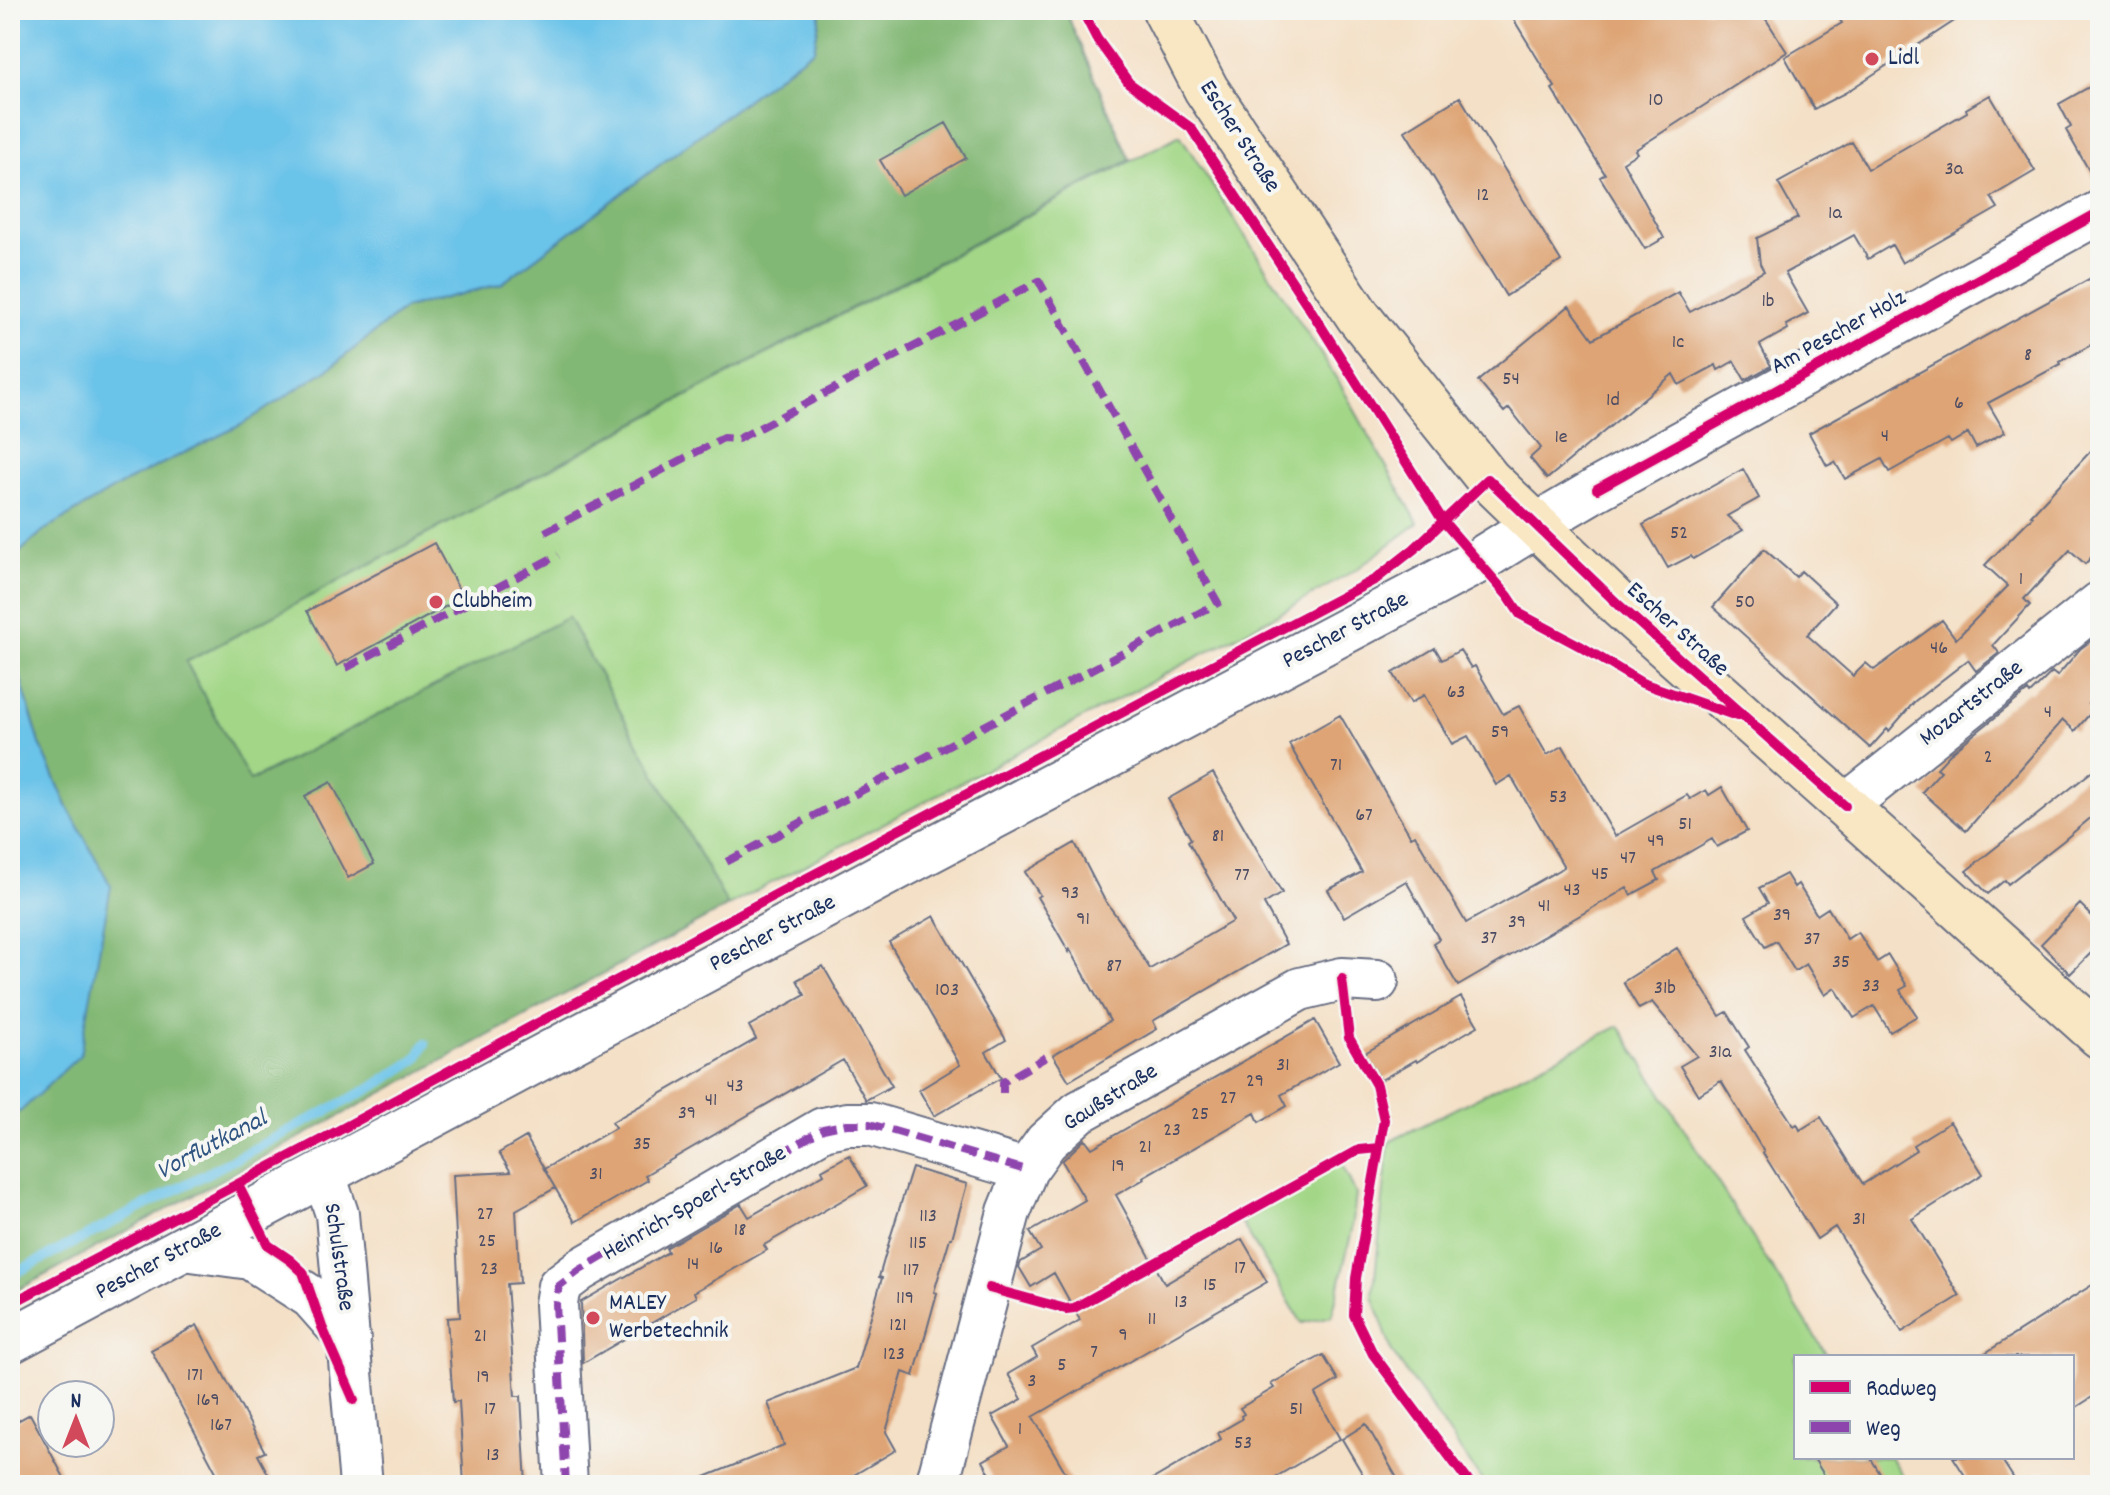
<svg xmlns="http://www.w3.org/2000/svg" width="2110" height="1495" viewBox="0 0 2110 1495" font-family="Dekko,sans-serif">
<rect width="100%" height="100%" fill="#f6f6f2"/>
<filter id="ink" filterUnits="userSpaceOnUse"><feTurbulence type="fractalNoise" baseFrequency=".0125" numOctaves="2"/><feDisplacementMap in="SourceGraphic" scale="16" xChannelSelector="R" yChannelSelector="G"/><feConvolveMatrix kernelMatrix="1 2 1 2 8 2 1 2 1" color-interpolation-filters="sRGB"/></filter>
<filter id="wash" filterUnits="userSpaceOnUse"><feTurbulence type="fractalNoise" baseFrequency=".006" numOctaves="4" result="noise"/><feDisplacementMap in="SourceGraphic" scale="32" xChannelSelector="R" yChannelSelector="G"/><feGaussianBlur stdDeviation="1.8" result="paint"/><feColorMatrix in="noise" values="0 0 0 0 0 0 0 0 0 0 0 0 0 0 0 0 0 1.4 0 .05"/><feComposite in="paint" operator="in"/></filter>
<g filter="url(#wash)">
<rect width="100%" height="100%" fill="#f4e0c6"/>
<path fill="#a3d787" stroke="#5f8372" stroke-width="2" d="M1180,135l160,249 78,139 -61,46 -71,41 -558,296 -160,-288 -319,163 -63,-119z
M1619,1026l209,331h-32v100h95l18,28h-424l-93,-133 -19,-56 16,-154z
M1340,1160l16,34 -4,36 -20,86 -30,7 -64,-106z"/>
<path fill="#82b874" stroke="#4e7469" stroke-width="2" d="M821,10h244l65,150 -944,502 64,119 318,-164 160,289 -718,388v-179l11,-4 47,-303 -28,-64 -30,-100v-83l33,-30 84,-50 114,-56 90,-58 74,-59 96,-24 313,-235z"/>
<path fill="#6bc3e9" stroke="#4379a4" stroke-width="2" d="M10,10h811l-7,39 -313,235 -96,24 -74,59 -90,58 -114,56 -84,50 -33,30z
M10,644l30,100 28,64 43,78 -31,169 -59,56 -11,4z"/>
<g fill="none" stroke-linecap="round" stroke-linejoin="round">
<path stroke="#6bc3e9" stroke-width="10" d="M10,1276l365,-190 42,-27 8,-15"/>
</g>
<g id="blocks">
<path fill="#dea475" d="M1531,10h229l27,42 -152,98 2,3 -14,9 41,76 -19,11 -45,-72 5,-3 -53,-85 3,-2 -41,-67z
M1833,10h138l-126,83 -31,16 -29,-52 57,-34z
M2100,81v107h-1l-33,-58 5,-3 -12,-23z
M1990,95l45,76 -44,26 7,11 -96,55 -10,-18 -24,14 -14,-24 -69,38 23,40 -22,12 2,4 -28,16 11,21 -26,14 -11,-19 -16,9 -2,-5 -37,20 -6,-11 -126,105 -17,-21 11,-10 -32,-40 -5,4 -26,-31 91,-75 24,33 85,-47 12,20 74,-41 -4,-7 -3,-26 41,-20 -20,-35 74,-41 16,27 99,-57 -1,-3z
M1460,97l101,164 -55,35 -101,-165z
M946,123l20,35 -65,37 -21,-35z
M2100,273v67l-40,22 1,2 -73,39 17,29 -29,16 -8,-15 -17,10 -3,-4 -59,33 -7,-13 -37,20 -10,-17 -8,4 -18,-33z
M2100,441v107l-15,16 -15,-14 -46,49 6,6 -37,40 6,8 -23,18 -8,-11 -53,41 -26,30 -2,-2 -17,19 -157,-141 51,-58 32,28 5,-6 35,32 -29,32 46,41 13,-13 8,7 68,-50 14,19 52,-53 -23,-21 48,-49 -2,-1z
M1743,469l16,29 -32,18 16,14 -50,29 -2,-3 -23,12 -25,-43z
M434,543l29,54 -126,69 -30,-55z
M2100,634v57l-12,13 6,5 -19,22 -12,-11 -97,111 -44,-39 19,-21 -4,-3 15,-16 76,-61 2,3 22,-22 5,4 23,-27z
M1435,648l7,12 18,-10 11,18 4,-2 28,48 16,-8 28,49 16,-9 52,90 72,-41 3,4 16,-9 3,5 13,-8 25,44 -30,16 -5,-8 -57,33 4,8 -28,15 -4,-7 -169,98 -25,-43 6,-4 -33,-58 -62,36 -16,-27 34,-18 -73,-128 51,-29 71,122 4,-2 51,88 98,-56 -53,-91 -15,9 -28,-49 -16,8 -28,-49 -13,8 -18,-30z
M2100,765v45l-37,31 -55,43 -3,-4 -17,14 -22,-23z
M1213,773l69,120 -18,11 22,40 -133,77 4,8 -88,52 -16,-26 57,-34 -40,-72 -1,3 -20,-35 -12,-20 3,-2 -15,-23 50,-29 29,56 16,22 30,48 83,-48 -45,-80 3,-2 -23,-40z
M331,782l43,82 -26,14 -43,-82z
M1786,874l8,13 4,-3 19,31 11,-7 19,31 11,-7 19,30 11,-7 19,31 -7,4 17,26 -27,16 -16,-26 -20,12 -19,-30 -10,7 -19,-31 -11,7 -19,-30 -11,6 -19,-31 22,-13 -9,-15z
M2080,904l20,20v20l-30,30 -29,-30z
M934,916l72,124 -20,12 15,26 -67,38 -15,-26 41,-25 -71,-123z
M1677,948l43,68 7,-4 22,35 -4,3 49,76 3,-2 3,6 21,-13 42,67 53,-34 -3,-5 37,-23 33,52 -71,45 48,77 -58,36 -67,-105 -18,12 -54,-86 1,-1 -43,-71 -23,14 -18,-29 17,-10 -45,-54 -13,7 -16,-27z
M823,966l69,120 -26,14 -23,-40 -198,115 3,5 -73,42 -31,-53 71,-41 -3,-6 144,-83 -7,-13 56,-31 -8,-15z
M1461,997l17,29 -52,30 -9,6 -1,-2 -35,20 -16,-27z
M1315,1020l24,42 -58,33 6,11 -28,16 -4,-9 -112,64 1,2 -28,16 49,89 77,-45 25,43 -234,135 40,68h-77l-13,-24 26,-15 -17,-30 30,-17 -14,-25 29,-17 -5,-9 48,-28 -26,-47 -23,14 -12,-20 2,-5 20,-12 -11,-18 55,-32 -23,-39 23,-22 7,9z
M526,1137l29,51 -39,22 4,73 -13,1 8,112h6l5,89h-62l-5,-84 -6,1 -6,-84 13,-1 -7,-142 58,-3 -12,-19z
M849,1155l18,31 -103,59 3,5 -73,42 2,5 -113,66 -2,-61 87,-50 -2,-4 75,-44 8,13 75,-43 -2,-4z
M912,1168l55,16 -15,54h-2l-16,54 3,1 -23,83 -11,-4 -17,60 10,18 -59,35h-147v-2l94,-38 -16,-42 88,-35 26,-90 -3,-1 12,-42z
M2100,1280v112l-28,18v-53h-93z
M197,1325l68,127 -7,3 16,30h-51l-72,-135z
M1323,1355l15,25 -23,14 25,45 -78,46h-119l78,-46 -3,-6 24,-14 -1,-3 3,-2 -4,-6 34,-20 -3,-4z
M30,1414l14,26 24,45h-58v-60z
M1366,1424l35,61h-32l-27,-46z
M1813,1457h57l17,28h-57z
M1953,1457h47l18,28h-47z"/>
</g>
</g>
<g filter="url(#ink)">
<use href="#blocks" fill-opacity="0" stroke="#676d82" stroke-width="2"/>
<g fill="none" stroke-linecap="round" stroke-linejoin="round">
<g stroke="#676d82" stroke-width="46">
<path id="minor" d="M1536,525l61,-36 503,-277
M1845,806l255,-203
M321,1176l8,14 8,24 24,271
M184,1249l66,9 61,39 38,43
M566,1485l-10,-181 3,-18 21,-16 243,-141 24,-5h23l156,46
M937,1485l72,-273 17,-42 20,-28 33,-30 221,-123 42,-10 35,2"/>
</g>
<g stroke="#676d82" stroke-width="48">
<path id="tertiary" d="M10,1341l873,-466 595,-314 58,-36"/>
</g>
<g stroke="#676d82" stroke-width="48">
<path id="secondary" d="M1165,10l41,79 152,227 130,163 132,127 225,200 255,230"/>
</g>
<use href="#minor" stroke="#fff" stroke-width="42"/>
<use href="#tertiary" stroke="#fff" stroke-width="44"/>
<use href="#secondary" stroke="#f9e7c3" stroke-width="44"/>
<path stroke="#8e44ad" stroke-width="8" stroke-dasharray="16 8" stroke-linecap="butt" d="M545,532l178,-94 15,1 301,-158 179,322 -492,259
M346,668l212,-113
M1003,1093v-11l43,-25
M566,1485l-10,-181 3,-18 21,-16 243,-141 24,-5h23l156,46"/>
<g stroke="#f6f6f2" stroke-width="15">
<path id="cycleway" d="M1082,10l15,29 32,44 62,45 121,184 131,209 65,75 12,18 62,33 60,36 95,33
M1597,489l503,-277
M1342,979l7,59 27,47 8,35 -28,158 -2,37 19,39 98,131
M238,1185l30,60 22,15 13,12 19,55 32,73
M989,1288l77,21 8,-1 285,-158 20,-2
M10,1304l311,-164 454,-245 601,-316 38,-30 74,-70 132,127 225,200"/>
</g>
<use href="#cycleway" stroke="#d6006c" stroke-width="10"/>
</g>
</g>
<g fill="#d1495b" stroke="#f6f6f2" stroke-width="3">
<circle cx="1872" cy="59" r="8"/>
<circle cx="436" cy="602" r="8"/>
<circle cx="593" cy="1318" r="8"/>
</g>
<g text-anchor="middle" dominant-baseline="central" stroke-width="8" stroke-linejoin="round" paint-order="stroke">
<g font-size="20" fill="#4c4c64">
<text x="1656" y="101">10</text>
<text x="1954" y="170">3a</text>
<text x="1483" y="196">12</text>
<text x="1835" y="214">1a</text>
<text x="1768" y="302">1b</text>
<text x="1678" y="343">1c</text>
<text x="2028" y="356">8</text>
<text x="1511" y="380">54</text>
<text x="1613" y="401">1d</text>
<text x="1959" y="404">6</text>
<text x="1885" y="437">4</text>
<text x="1561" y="438">1e</text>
<text x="1679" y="534">52</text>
<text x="2021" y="580">1</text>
<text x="1745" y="603">50</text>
<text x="1939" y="649">46</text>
<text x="1456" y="693">63</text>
<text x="2048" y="713">4</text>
<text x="1500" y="733">59</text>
<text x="1988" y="758">2</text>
<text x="1336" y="766">71</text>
<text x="1558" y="798">53</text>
<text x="1364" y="816">67</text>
<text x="1685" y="825">51</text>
<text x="1218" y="837">81</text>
<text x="1656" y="842">49</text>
<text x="1628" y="859">47</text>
<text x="1600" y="875">45</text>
<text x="1242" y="876">77</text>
<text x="1572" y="891">43</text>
<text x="1070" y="894">93</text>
<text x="1544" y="907">41</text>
<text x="1782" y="916">39</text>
<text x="1083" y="920">91</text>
<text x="1517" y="923">39</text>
<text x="1489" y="939">37</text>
<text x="1812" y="940">37</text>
<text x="1841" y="963">35</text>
<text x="1114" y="967">87</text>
<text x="1871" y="987">33</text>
<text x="1665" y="989">31b</text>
<text x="947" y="991">103</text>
<text x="1720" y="1053">31a</text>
<text x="1283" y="1066">31</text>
<text x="1255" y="1082">29</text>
<text x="735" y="1087">43</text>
<text x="1228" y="1099">27</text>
<text x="711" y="1101">41</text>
<text x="687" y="1114">39</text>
<text x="1200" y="1115">25</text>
<text x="1172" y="1131">23</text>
<text x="642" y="1145">35</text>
<text x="1145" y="1148">21</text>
<text x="1118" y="1167">19</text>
<text x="596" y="1175">31</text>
<text x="485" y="1215">27</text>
<text x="928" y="1217">113</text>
<text x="1859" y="1220">31</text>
<text x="740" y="1231">18</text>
<text x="487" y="1242">25</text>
<text x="918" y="1244">115</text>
<text x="716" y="1249">16</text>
<text x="693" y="1265">14</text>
<text x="1240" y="1269">17</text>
<text x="489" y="1270">23</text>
<text x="911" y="1271">117</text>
<text x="1210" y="1286">15</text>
<text x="905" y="1299">119</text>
<text x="1181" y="1303">13</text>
<text x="1152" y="1320">11</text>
<text x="898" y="1326">121</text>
<text x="1123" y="1336">9</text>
<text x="480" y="1337">21</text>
<text x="1094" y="1353">7</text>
<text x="894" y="1355">123</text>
<text x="1062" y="1366">5</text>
<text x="195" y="1376">171</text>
<text x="483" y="1378">19</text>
<text x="1032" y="1382">3</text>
<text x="208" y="1401">169</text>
<text x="490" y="1410">17</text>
<text x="1296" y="1410">51</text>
<text x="221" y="1426">167</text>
<text x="1020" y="1430">1</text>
<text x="1243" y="1444">53</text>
<text x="493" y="1456">13</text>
</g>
<g font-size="24" fill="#1b2f5e" stroke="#f6f6f2" text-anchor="start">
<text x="1888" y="59">Lidl</text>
<text x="452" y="602">Clubheim</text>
<text x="609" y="1304">MALEY<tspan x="609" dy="28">Werbetechnik</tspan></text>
</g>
<g font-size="24" fill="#1b2f5e" stroke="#f6f6f2">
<text transform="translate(1239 137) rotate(57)">Escher Straße</text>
<text transform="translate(1839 333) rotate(-29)">Am Pescher Holz</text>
<text transform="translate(1677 630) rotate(42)">Escher Straße</text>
<text transform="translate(1346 631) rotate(-28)">Pescher Straße</text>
<text transform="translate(1972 704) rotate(-38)">Mozartstraße</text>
<text transform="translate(773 934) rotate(-28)">Pescher Straße</text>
<text transform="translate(1111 1098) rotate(-32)">Gaußstraße</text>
<text transform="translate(695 1204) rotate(-30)">Heinrich-Spoerl-Straße</text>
<text transform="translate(338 1257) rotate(82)">Schulstraße</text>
<text transform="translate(159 1262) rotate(-28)">Pescher Straße</text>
</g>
<g font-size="26" font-style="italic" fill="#2f5481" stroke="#f6f6f2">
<text transform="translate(212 1146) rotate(-28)">Vorflutkanal</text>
</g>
</g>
<rect width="2110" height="1495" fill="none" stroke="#f6f6f2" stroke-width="40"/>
<rect x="1794" y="1355" width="280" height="104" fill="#f6f6f2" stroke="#9ea6b7" stroke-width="2"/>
<rect x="1810" y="1381" width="40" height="12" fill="#d6006c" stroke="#9ea6b7" stroke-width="2"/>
<text x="1866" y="1395" font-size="24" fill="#1b2f5e">Radweg</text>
<rect x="1810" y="1421" width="40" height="12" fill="#8e44ad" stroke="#9ea6b7" stroke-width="2"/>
<text x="1866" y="1435" font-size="24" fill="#1b2f5e">Weg</text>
<g transform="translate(76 1419)"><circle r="38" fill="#f6f6f2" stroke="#9ea6b7" stroke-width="2"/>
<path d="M0-6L14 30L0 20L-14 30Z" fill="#d1495b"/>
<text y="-12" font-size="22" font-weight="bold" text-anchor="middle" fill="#1b2f5e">N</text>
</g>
</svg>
